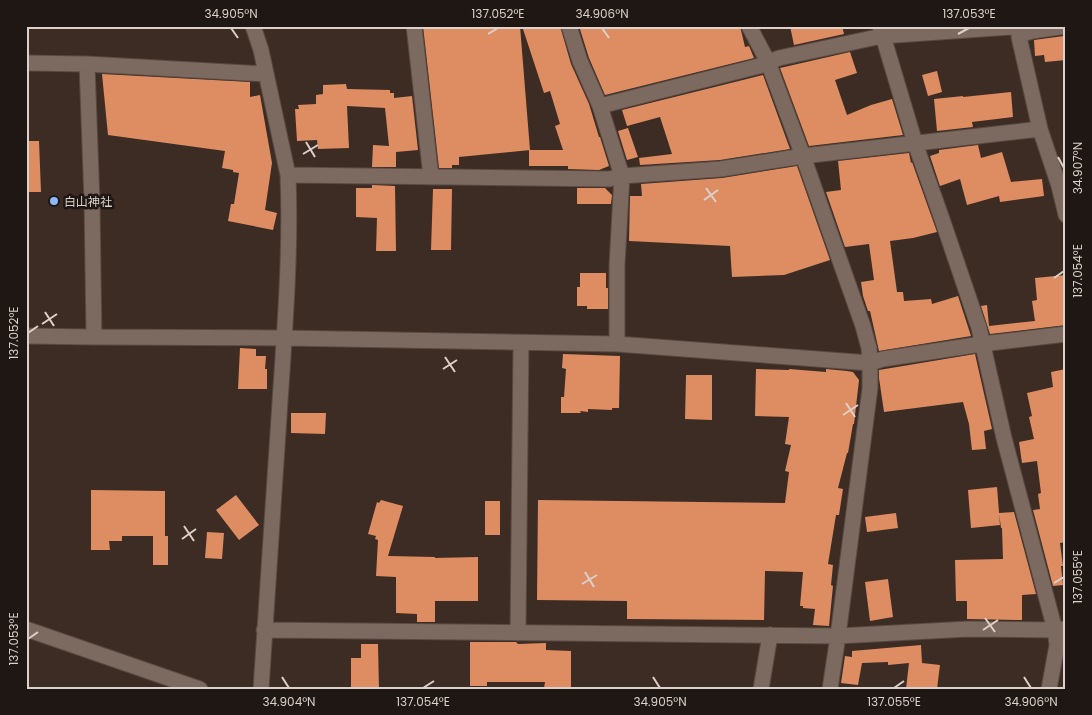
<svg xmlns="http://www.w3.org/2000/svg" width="1092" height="715" viewBox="0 0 1092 715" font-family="Poppins,'Noto Sans JP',sans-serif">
<rect width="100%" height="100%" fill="#3d2c24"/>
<path fill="#de8d62" d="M423,26h97l10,124 -71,7v8h-7v3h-13z
M522,26h38l11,38 18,40 10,33h1l9,29 -10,4 -31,-1v-3h-39v-16h34l-8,-24 5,-2 -10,-33 -6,2z
M579,26h161l5,21 4,-1 5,12 -149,37 -16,-37z
M790,26h52l2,8 -50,11z
M1064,36l2,24 -21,2 -1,-7 -9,1 -1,-16z
M850,52l7,21 -22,7 12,35 24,-10 21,-6 11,36 -94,11 -29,-78z
M937,71l5,21 -14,4 -6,-21z
M102,74l148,8v15l10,-2 12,68 -7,47 12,3 -4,17 -45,-9 3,-17h3l5,-31 -6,-1v-2l-11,-2 3,-17 -117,-16z
M763,75l27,74 -70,11 -80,5 -1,-7 33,-4 -12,-37 -33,9 -5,-16z
M346,84l1,5 43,1v3h4v5l18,-2 6,54 -22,2v15h-24l1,-22 16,1 -4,-38 -38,-2 2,42 -31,1 -1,-9 -20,1 -2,-32h4l-1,-4 18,-1v-9l7,-1v-9z
M1011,92l2,25 -41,5 1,5 -36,4 -3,-32 29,-3v1z
M628,128l10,29 -11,3 -9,-29z
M26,141h13l2,51h-15z
M978,145l3,13 21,-6 9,30 31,-3 2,17 -44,6 -1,-6 -32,9 -7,-26 -20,7 -10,-30 9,-3v-3z
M909,153l2,10 1,-1 25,70 -24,6 -23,3 7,51h6l1,9 27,-2 1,5 26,-8 13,40 -92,15 -9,-40h-2l-5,-15 -2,-14 13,-2 -5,-36 -24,3 -19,-55 15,-2 -3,-29z
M797,166l33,94 -46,15 -52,2 -2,-31 -101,-5 1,-45h12l-1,-12 81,-6z
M372,185l23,1 1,65h-20l1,-33 -21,-1v-29h16z
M577,188h28l7,7 -1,9h-34z
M433,189h19l-1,61h-20z
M580,273h26v15h2v21h-21v-3h-10v-19h3z
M1066,275v50l-76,9 -9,-28 6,-1 2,21 46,-5 -3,-20 5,-1 -2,-22z
M240,348l16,1v7h10l-1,13h2v20h-29z
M563,354l57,2 -1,52h-7v2l-24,-1v3l-8,-1 1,2h-20v-16h3l2,-28 -4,-1z
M975,354l17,75 -8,2 2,18 -14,1 -3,-26 -6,-22 -79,10 -5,-34v-8z
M756,369l33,1v-1l37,3v-3l21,2 6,1 6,8 -5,44h-1l-5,29h-1l-9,35 5,1 -4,26h-3l-8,49 5,1 -2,20 2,1 -4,40 -16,-1 2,-16 -12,-1v-2h-3l3,-34 -38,-1 -1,49 -137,-1v-18l-90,-1 1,-100 247,3 4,-31 -4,-1 6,-26 -6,-1 4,-27 -34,-1z
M1066,369v173l-6,1 3,23h-2l2,19 -10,1 -20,-76 7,-1 -2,-15 3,-1 -4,-32 -15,2 -3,-21 15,-3 -5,-22 3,-1 -5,-23 26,-6 -2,-15z
M686,375h26v45l-27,-1z
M291,413h35l-1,21 -34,-1z
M997,487l3,38 -29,3 -3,-38z
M91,490l74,1v45h3v29h-15v-29h-31v5h-13l1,9h-19z
M236,495l23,30 -20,15 -23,-30z
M381,500l22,6 -15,50 47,1v1l43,-1v44h-43v21h-18v-8l-21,-1v-36l-20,-1 2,-36 -3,-1 1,-3 -8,-2 9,-32 2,1z
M485,501h15v34h-15z
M1014,512l22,82 -14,1v25l-55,-1v-18h-11l-1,-41 48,-1 -1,-31h-1l-2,-15z
M896,513l2,15 -31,4 -2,-15z
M207,532l17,1 -2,26 -17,-1z
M888,579l5,38 -23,4 -5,-39z
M470,642h46l2,2 28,-1v7l25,1v37h-27l1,-6h-58v4h-17z
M361,644h17l1,45h-28v-31h10z
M921,645l1,18 18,2 -3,24h-31l3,-26 -21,2v-3l-26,1 -4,22 -17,-2 4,-27 7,1v-6z"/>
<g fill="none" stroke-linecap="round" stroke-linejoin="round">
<g stroke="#574942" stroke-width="17">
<path id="minor" d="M253,26l8,24 27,125c3,76 -3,151 -8,227 -7,95 -13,191 -19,287
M414,26l17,151
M569,26l11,35 20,45 22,70 -5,89v79
M749,26l19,36 35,94 60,170 6,22 1,15v25l-32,248 -8,53
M880,26l35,117 27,76 37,109 25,110 51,192 2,15 -8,44
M1031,26l1,5 -10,3 -3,3 21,92
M1032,31l34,-5
M26,63l61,1 179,10
M87,64l5,138 2,135
M600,106l159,-40 20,-8 103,-22 129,-9 5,1 6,6
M288,175l321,4 13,-3 99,-7 82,-13 237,-27 19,57 7,29
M26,336l68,1 190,1 333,6 253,19 13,-4 99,-15 84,-10
M26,629l174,60
M264,630l574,6 130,-7 87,1 11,-1
M518,633l3,-290
M761,689l9,-54"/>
</g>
<use href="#minor" stroke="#7c695f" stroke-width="15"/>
</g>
<path fill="none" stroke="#dbd0ca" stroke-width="2" d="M231,28l7,10M602,28l7,10M488,34l10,-6M958,34l11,-6M306,142l9,15M303,154l15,-9M1058,157l6,11M706,188l10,14M704,200l14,-10M1054,278l10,-7M45,312l9,14M42,324l15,-10M28,333l10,-7M445,357l10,15M443,369l14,-9M846,403l9,14M843,415l15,-10M184,526l10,15M182,539l14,-10M585,572l9,15M1054,583l10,-6M582,584l15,-9M985,618l10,14M983,630l15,-10M28,639l10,-7M282,677l7,11M653,677l7,11M1024,677l7,11M423,688l11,-7M894,688l10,-7"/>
<circle fill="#8cb9fc" stroke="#1e1713" stroke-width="2" cx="54" cy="201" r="5"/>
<g text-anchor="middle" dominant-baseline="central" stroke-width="5" stroke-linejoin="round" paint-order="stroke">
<g font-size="12" fill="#dbd0ca" stroke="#1e1713" text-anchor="start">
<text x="64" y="201">白山神社</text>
</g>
</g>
<rect width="1092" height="715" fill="none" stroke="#1e1713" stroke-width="55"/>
<rect x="28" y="28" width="1036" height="660" fill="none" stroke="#dbd0ca" stroke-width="2"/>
<g font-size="12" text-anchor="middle" fill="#dbd0ca">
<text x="231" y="18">34.905°N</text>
<text x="498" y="18">137.052°E</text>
<text x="602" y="18">34.906°N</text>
<text x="969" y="18">137.053°E</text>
<text transform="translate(1078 168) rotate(-90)" y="4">34.907°N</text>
<text transform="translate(1078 271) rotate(-90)" y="4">137.054°E</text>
<text transform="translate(14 333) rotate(-90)" y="4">137.052°E</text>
<text transform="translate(1078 577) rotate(-90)" y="4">137.055°E</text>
<text transform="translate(14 639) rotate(-90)" y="4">137.053°E</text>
<text x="289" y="706">34.904°N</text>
<text x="423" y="706">137.054°E</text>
<text x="660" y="706">34.905°N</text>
<text x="894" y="706">137.055°E</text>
<text x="1031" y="706">34.906°N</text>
</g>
</svg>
